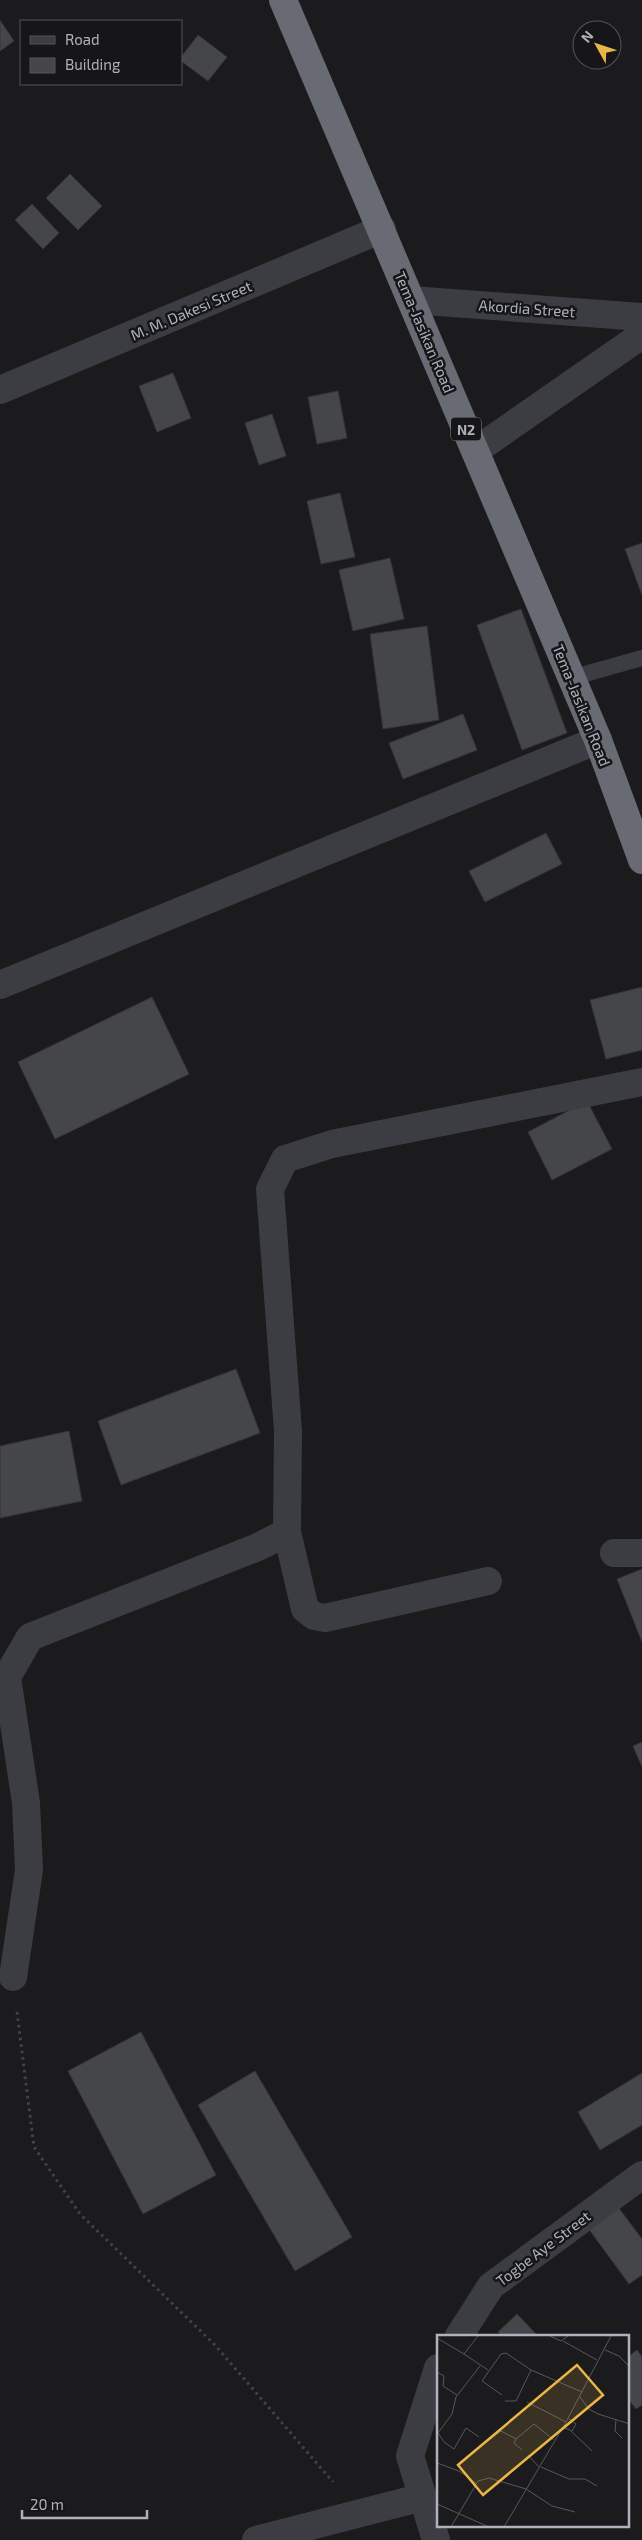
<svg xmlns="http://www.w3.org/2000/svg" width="642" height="2540" viewBox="0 0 642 2540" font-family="'Exo 2',sans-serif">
<rect width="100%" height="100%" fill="#1b1b1d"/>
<path fill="#45464a" stroke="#353539" d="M0,20l14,21 -14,10z
M198,35l29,22 -19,24 -27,-20v-4z
M70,174l32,32 -24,24 -32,-32z
M32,204l27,29 -16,16 -28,-29z
M173,373l18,45 -34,14 -18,-46z
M338,391l9,47 -30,6 -9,-47z
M272,414l14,42 -27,9 -14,-42z
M340,493l15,64 -34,7 -14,-63z
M642,543v52l-17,-46z
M390,558l14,61 -51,12 -14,-61z
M521,609l46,124 -45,17 -45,-125z
M427,626l12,94 -56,9 -13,-95z
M463,714l14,36 -74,29 -14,-36z
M546,833l16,31 -77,38 -16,-31z
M642,987v63l-36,9 -16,-59z
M152,997l37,77 -134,65 -37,-77z
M587,1101l25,48 -60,31 -24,-48z
M236,1369l24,64 -139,52 -23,-64z
M69,1431l13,70 -82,17v-72z
M642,1569v73l-25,-63z
M642,1742v25l-9,-21z
M141,2032l75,143 -73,39 -75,-143z
M255,2071l97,166 -57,34 -97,-166z
M642,2073v52l-42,25 -22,-38z
M618,2207l24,32v36l-13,9 -41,-56z
M517,2314l21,22h-36l-4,-4z
M637,2350l5,7v48l-6,4 -8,-10v-42z"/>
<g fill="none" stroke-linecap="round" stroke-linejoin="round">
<path stroke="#424449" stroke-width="3" stroke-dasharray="2.5 4" stroke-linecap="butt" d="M17,2012l17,135 46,67 134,130 119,138"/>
<path stroke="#3c3d42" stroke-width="16" d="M571,678l71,-20"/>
<path stroke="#3c3d42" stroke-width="28" d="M411,300l231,17
M0,390l382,-161
M475,451l167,-116
M0,985l598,-245
M287,1532l18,77 9,7 11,2 163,-37
M614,1553h28
M13,1977l16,-107 -3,-67 -19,-126 23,-40 228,-90 29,-15 1,-101 -18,-242 15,-30 47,-15 310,-62
M459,2336l32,-50 151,-111
M256,2540l167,-43
M436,2540l-26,-84 28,-88"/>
<path stroke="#686b73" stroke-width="28" d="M283,0l315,740 44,120"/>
</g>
<g text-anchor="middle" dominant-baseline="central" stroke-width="5" stroke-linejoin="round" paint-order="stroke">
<rect fill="#161618" stroke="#80838b" stroke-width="1" x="451" y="417.5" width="30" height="23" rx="4"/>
<g font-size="14" font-weight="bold" fill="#aeb2bc">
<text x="466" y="429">N2</text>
</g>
<g font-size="15" fill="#aeb2bc" stroke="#161618">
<text transform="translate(527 308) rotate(4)">Akordia Street</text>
<text transform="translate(191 310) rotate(-23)">M. M. Dakesi Street</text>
<text transform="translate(425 332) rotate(67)">Tema-Jasikan Road</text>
<text transform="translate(582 705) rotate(68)">Tema-Jasikan Road</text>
<text transform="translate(543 2248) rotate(-37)">Togbe Aye Street</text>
</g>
</g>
<g transform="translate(437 2335)">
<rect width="192" height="192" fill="#1b1b1d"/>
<path fill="none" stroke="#56575d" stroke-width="1" d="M41,1l-14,18 24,16M113,1l11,5 7,-5M0,3l27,16M126,6l34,19M168,15l14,6 11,11M0,37l7,4 -1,10 14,9M65,60l-20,-14 19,-27 5,-1 25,17 51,22M143,62l9,12 9,5 32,10M68,66h11l15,-31M90,67l39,20M179,85l-1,11 7,7M126,92l9,4 4,-7 -7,-5M134,96l21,20M42,102l-13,-9 -12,21 -10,-7 -6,-9 14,-19 4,-17 24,-31M79,104l-2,4 8,7M48,108l16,-12 15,8 18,-15 20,16M91,120l11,12M0,128l22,8 17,12M104,132l28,12h16l12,7M0,169l52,23M14,192l27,-46 11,-3 37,11 26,17 23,6M67,192l62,-105 45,-86"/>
<path fill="#e9b647" fill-opacity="0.15" stroke="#e9b647" stroke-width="2.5" d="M140,30l26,30 -120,100 -25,-30z"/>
<rect width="192" height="192" fill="none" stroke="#aeb2bc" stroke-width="2.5"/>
</g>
<rect x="20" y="20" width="162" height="65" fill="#161618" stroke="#53545a"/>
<rect x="30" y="36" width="25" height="8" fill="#3c3d42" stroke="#53545a"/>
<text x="65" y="45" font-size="15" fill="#aeb2bc">Road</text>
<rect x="30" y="58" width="25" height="15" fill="#45464a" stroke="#53545a"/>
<text x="65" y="70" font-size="15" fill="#aeb2bc">Building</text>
<g transform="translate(597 45) rotate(310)"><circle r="24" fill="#161618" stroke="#53545a"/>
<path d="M0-4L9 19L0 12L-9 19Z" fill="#e9b647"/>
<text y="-8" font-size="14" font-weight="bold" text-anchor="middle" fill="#aeb2bc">N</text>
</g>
<path d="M22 2510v8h125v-8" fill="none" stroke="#aeb2bc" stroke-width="2.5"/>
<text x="30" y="2510" font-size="15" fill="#aeb2bc" stroke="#161618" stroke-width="4" paint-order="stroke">20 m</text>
</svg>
